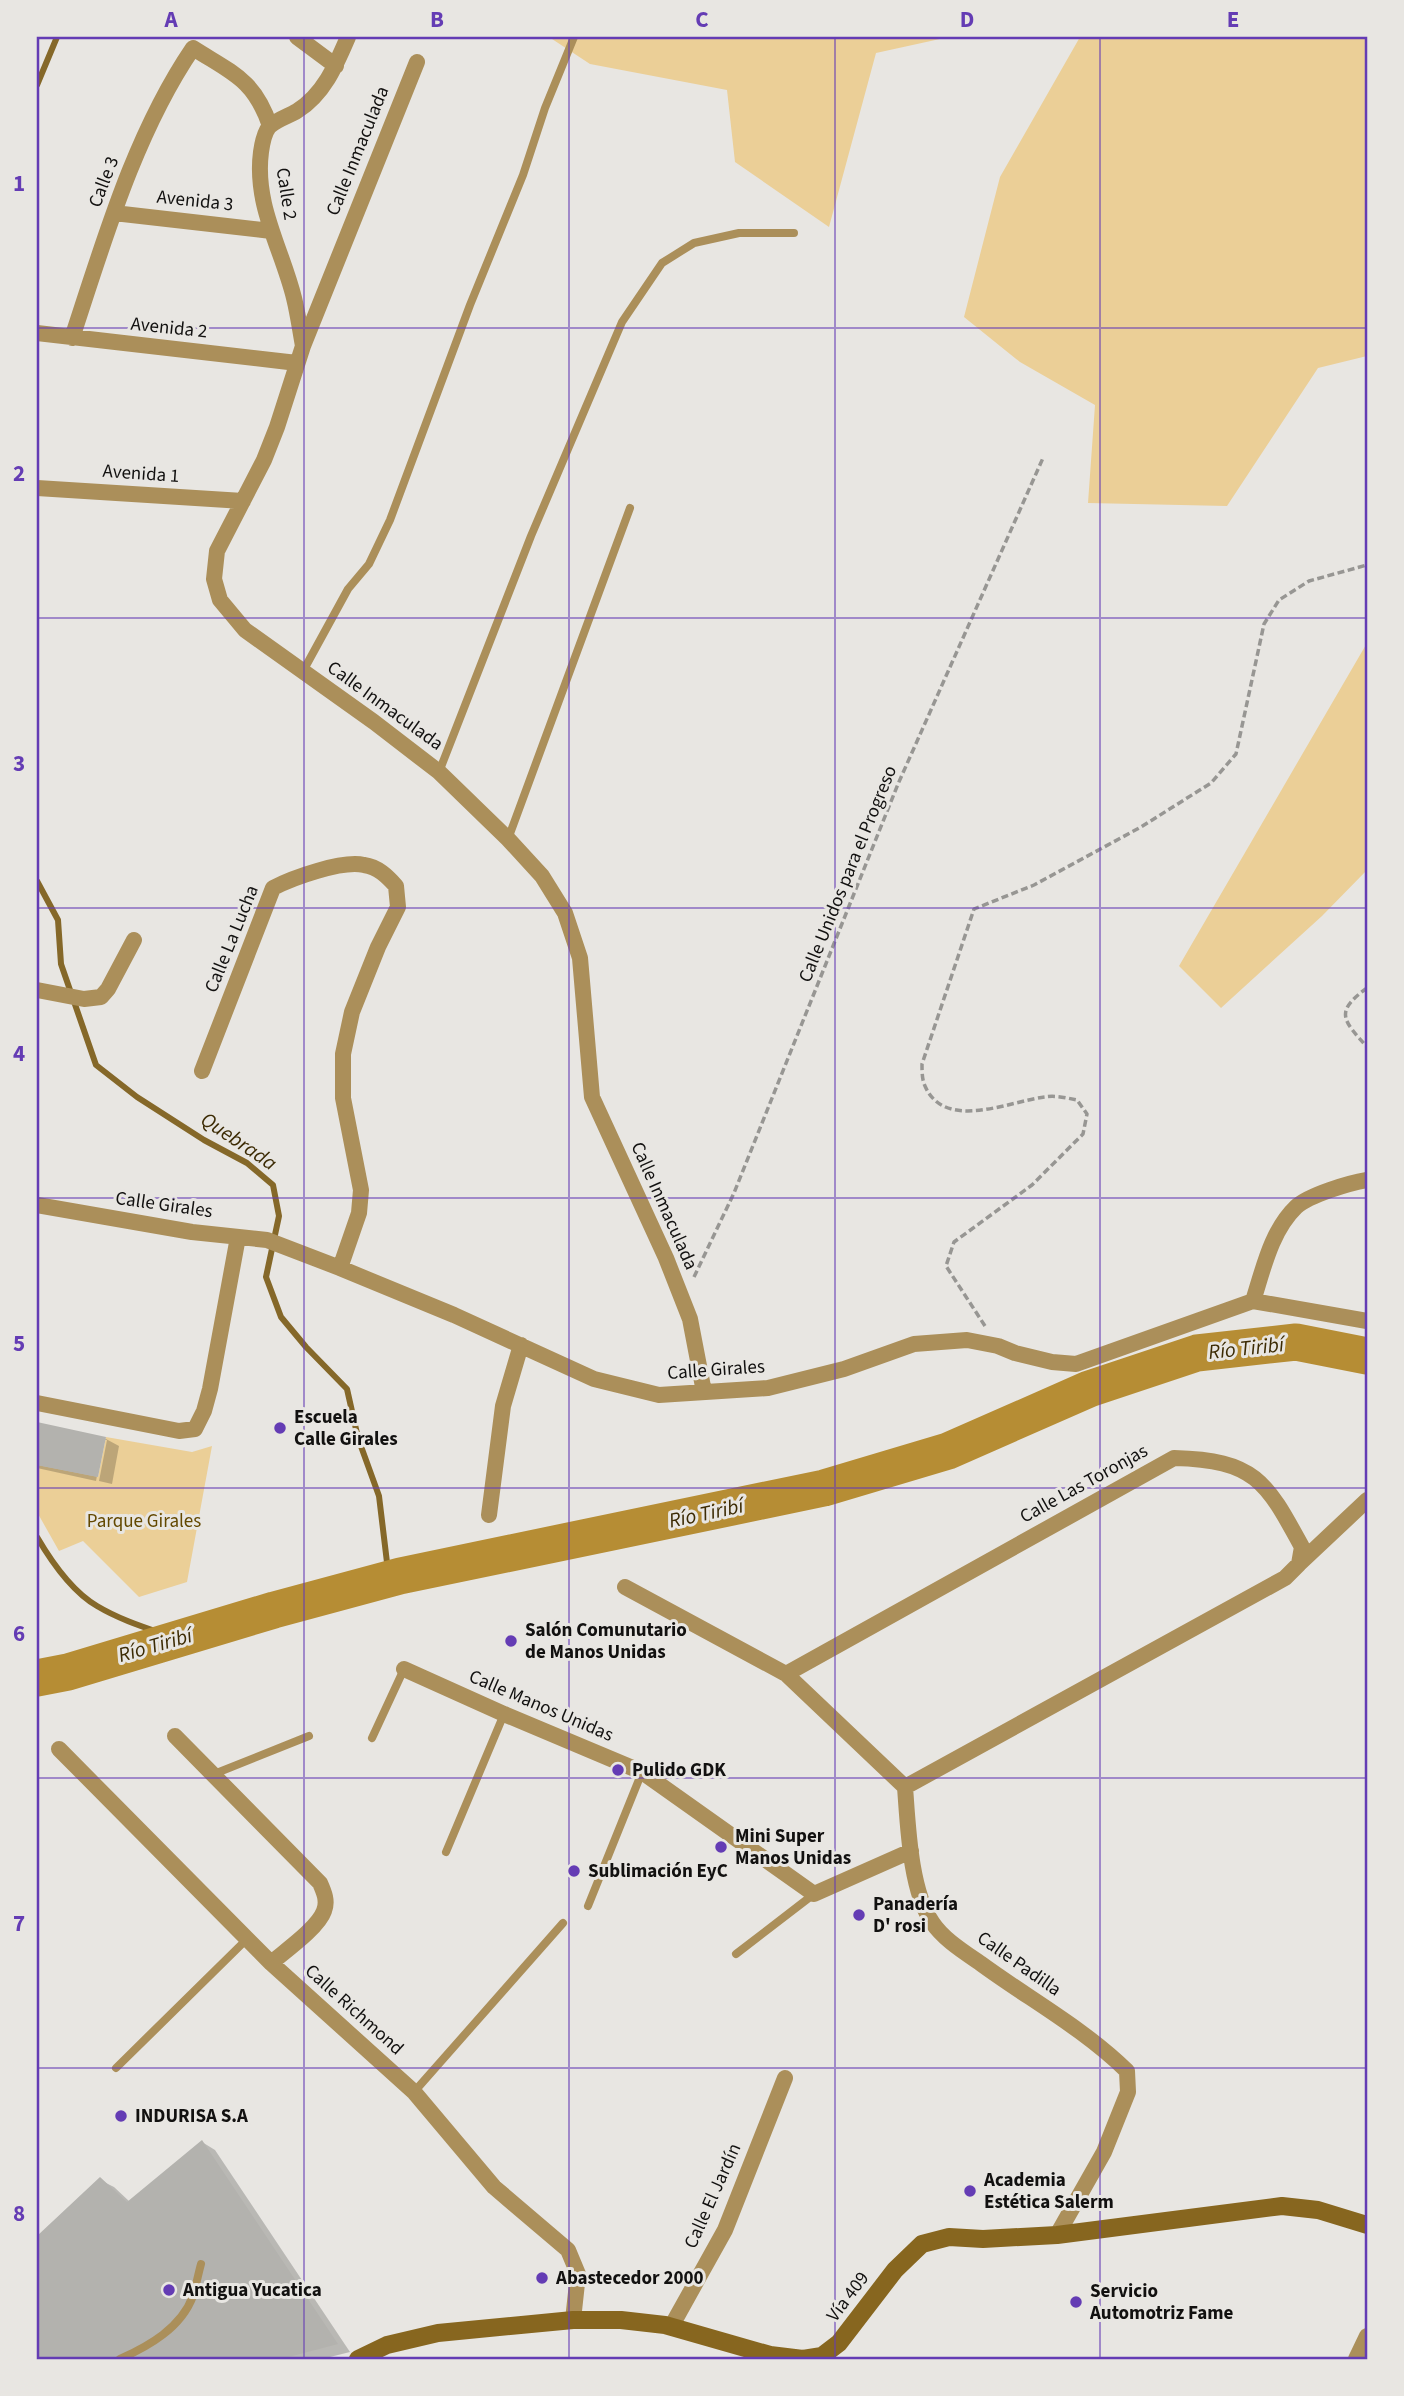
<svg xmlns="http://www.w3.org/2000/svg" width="1404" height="2396" viewBox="0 0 1404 2396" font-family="'Source Sans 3',sans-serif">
<rect width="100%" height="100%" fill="#e8e6e2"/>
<path fill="#ebcf97" d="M549,37h400l-73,16 -47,174 -94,-65 -8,-72 -137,-26z
M1080,37h287v319l-49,12 -91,138 -139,-3 7,-98 -75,-43 -56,-45 36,-140z
M1367,643v227l-45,46 -101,92 -42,-42z
M106,1437l86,15 20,-6 -25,136 -48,15 -56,-56 -24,10 -22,-39v-47l61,12z"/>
<path fill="#0003" d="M37,1424l69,15 13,7 -7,38 -13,-3 8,-41h-3l-8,41 -59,-13z
M202,2142l13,8 135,202 -28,7h-285v-120l63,-59 14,7 16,15z"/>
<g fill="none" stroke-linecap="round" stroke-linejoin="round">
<path stroke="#856829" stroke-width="6" d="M37,85l20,-48
M37,881l21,39 3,44 35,101 41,32 67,43 43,23 26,22 6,31 -13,61 15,40 25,30 41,42 11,49 21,58 10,83
M37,1537c14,24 36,55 60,69 25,15 53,23 81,33"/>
<path stroke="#b68d34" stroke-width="37" d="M37,1678l31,-6 206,-62 126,-34 424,-88 124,-37 141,-62 108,-36 99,-11 71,14"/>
</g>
<path fill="#b3b2ae" d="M37,1422l69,15 -8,40 -61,-12z
M202,2140l136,204 -57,15h-244v-123l63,-59 27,25z"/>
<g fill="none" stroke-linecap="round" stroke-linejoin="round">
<path stroke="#979693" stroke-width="3.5" stroke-dasharray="7 3.5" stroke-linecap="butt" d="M1367,988c-33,24 -24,32 0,59
M694,1277l40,-84 164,-409 145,-326
M985,1326l-39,-60 8,-24 78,-57 51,-51 4,-20 -10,-14c-10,-2 -22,-5 -32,-3 -35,4 -100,35 -120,-11 -3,-6 -3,-15 -3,-22l52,-155 60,-24 107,-58 70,-44 25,-29 28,-130 15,-24 30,-19 58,-16"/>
<path stroke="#ab8f5a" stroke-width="8" d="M302,673l46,-84 21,-25 21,-44 80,-215 53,-130 22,-67 29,-71
M439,772l92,-236 91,-214 40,-59 32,-20 45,-10h55
M508,839l122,-331
M372,1738l32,-69
M214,1774l95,-38
M446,1852l58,-138
M588,1906l54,-134
M736,1954l78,-60
M116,2068l131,-129
M414,2092l149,-169
M120,2359c29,-13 61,-31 73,-63 3,-10 5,-21 8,-32"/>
<path stroke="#ab8f5a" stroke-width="16" d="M297,37l39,29
M417,62l-114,284 -26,81 -13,33 -47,91 -3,28 6,21 25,30 129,92 65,50 69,67 34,37 23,37 15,45 12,139 74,161 24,61 14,73
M114,213l157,18
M37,333l260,30
M72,338c32,-97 63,-205 121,-290 39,25 61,31 77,78
M303,346c-3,-16 -5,-32 -9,-48 -12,-49 -40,-93 -33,-146 1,-7 3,-19 8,-25 6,-7 20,-11 28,-16 27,-17 39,-46 51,-74
M37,488l206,13
M37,990l47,9 17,-2 7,-8 26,-49
M202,1071l71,-183c19,-10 69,-28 91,-23 14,2 23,11 32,21l2,21 -20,40 -26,65 -9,42v44l18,92 -2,23 -19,55
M37,1205l155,27 75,8 73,28 114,47 140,64 65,16 109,-7 76,-19 70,-25 53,-4 31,6 17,7 37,9 24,2 177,-63 114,20
M1253,1301c10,-31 18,-70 43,-94 13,-12 53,-24 71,-27
M37,1403l142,28 16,-2 9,-18 6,-22 28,-152
M489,1515l14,-109 18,-61
M1299,1564l68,-64
M625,1587l161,87 119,113c3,38 5,103 27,135 11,17 32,30 48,41 49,36 103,65 147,108l1,21 -24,60 -47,83
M404,1669l100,45 138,58 172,122 97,-43
M786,1674l388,-216c81,2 92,23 128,89l-3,17 -14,14 -380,209
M175,1736l145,147c4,9 8,18 4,28 -6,17 -39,40 -53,52
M59,1749l212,214 143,129 80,95 74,63 10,24 -5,46
M671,2327l54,-97 60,-152
M1356,2359l11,-23"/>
<path stroke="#87661f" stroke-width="18" d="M358,2359l29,-14 51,-12 135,-13h48l44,5 105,30 33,4 19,-3 17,-13 56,-73 27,-26 27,-7 34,2 74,-4 225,-29 36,4 49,15"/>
</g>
<path fill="none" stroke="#643cb4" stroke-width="2" stroke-opacity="0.55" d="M304,37v2322M569,37v2322M835,37v2322M1100,37v2322M37,328h1330M37,618h1330M37,908h1330M37,1198h1330M37,1488h1330M37,1778h1330M37,2068h1330"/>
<g fill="#643cb4" stroke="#e8e6e2" stroke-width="2.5">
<circle cx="280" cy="1428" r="7"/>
<circle cx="511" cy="1641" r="7"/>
<circle cx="618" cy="1770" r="7"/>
<circle cx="721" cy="1847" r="7"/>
<circle cx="574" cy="1871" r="7"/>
<circle cx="859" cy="1915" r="7"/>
<circle cx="121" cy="2116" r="7"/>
<circle cx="970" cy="2191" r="7"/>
<circle cx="542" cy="2278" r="7"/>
<circle cx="169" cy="2290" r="7"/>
<circle cx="1076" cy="2302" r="7"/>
</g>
<g text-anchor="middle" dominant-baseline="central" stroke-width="6" stroke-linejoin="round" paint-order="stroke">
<g font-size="19" fill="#121110" stroke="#e8e6e2">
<text transform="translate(358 151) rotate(-68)">Calle Inmaculada</text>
<text transform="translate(104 182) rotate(-69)">Calle 3</text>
<text transform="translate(286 194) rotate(81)">Calle 2</text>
<text transform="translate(195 201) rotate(6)">Avenida 3</text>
<text transform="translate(169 328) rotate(6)">Avenida 2</text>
<text transform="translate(141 474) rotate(4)">Avenida 1</text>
<text transform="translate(385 706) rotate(36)">Calle Inmaculada</text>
<text transform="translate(848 874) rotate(-68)">Calle Unidos para el Progreso</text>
<text transform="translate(232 939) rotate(-68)">Calle La Lucha</text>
<text transform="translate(164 1205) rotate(8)">Calle Girales</text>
<text transform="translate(664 1206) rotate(66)">Calle Inmaculada</text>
<text transform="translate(716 1370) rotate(-4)">Calle Girales</text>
<text transform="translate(1084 1484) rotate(-29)">Calle Las Toronjas</text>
<text transform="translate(541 1706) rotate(23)">Calle Manos Unidas</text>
<text transform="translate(1019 1964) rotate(35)">Calle Padilla</text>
<text transform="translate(354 2010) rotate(42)">Calle Richmond</text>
<text transform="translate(713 2196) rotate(-66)">Calle El Jardín</text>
<text transform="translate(848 2297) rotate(-53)">Vía 409</text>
</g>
<g font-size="19" font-weight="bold" fill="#121110" stroke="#e8e6e2" text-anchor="start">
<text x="294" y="1417">Escuela<tspan x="294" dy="22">Calle Girales</tspan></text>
<text x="525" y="1630">Salón Comunutario<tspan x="525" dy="22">de Manos Unidas</tspan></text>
<text x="632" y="1770">Pulido GDK</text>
<text x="735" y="1836">Mini Super<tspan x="735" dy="22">Manos Unidas</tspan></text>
<text x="588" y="1871">Sublimación EyC</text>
<text x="873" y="1904">Panadería<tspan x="873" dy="22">D' rosi</tspan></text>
<text x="135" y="2116">INDURISA S.A</text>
<text x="984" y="2180">Academia<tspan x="984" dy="22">Estética Salerm</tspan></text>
<text x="556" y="2278">Abastecedor 2000</text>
<text x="183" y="2290">Antigua Yucatica</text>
<text x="1090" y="2291">Servicio<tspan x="1090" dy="22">Automotriz Fame</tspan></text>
</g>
<g font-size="19" fill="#634800" stroke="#e8e6e2">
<text x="144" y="1521">Parque Girales</text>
</g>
<g font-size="21" font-style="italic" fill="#3c2b04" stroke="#e8e6e2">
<text transform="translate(239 1141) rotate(34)">Quebrada</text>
<text transform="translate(1246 1348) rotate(-6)">Río Tiribí</text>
<text transform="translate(706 1513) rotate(-12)">Río Tiribí</text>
<text transform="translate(155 1645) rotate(-16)">Río Tiribí</text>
</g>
</g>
<rect width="1404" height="2396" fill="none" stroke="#e8e6e2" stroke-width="77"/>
<rect x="38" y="38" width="1328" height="2320" fill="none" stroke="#643cb4" stroke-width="2.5"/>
<g font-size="23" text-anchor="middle" font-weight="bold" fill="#643cb4">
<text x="171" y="27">A</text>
<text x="437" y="27">B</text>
<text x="702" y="27">C</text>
<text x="967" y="27">D</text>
<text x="1233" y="27">E</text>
<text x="19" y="191">1</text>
<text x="19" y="481">2</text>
<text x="19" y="771">3</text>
<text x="19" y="1061">4</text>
<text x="19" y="1351">5</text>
<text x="19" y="1641">6</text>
<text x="19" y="1931">7</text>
<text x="19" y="2221">8</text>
</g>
</svg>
